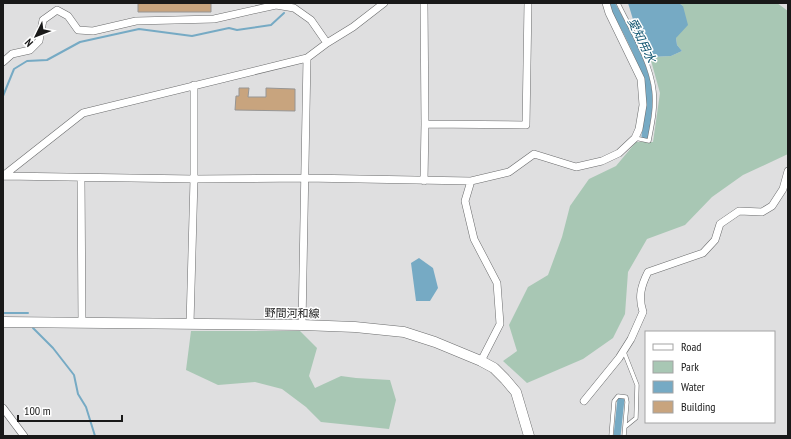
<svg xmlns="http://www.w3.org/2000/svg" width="791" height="439" viewBox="0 0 791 439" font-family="'PT Sans Narrow','Noto Sans JP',sans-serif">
<rect width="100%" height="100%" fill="#dfdfe0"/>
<path fill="#a8c7b4" d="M679,3h98l11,8v143l-45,21 -31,22 -27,28 -38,14 -19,33 -3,42 -12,24 -30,21 -56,24 -24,-22 14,-10 -8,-26 19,-38 20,-12 14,-38 8,-31 19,-27 27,-13 20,-24h17l7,-49 -10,-36 21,-1 11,-5 -5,-6 -1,-7 7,-32z
M191,331h109l17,17 -8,28 6,12 26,-12 15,2 34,2 6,20 -7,29 -68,-7 -15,-15 -24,-18 -27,-7 -37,3 -32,-15z"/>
<path fill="#76aac4" d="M628,3h51l4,3 5,19 -12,13 1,7 5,6 -11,5 -21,1 -15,-31z
M419,258l14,10 5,20 -8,13h-14l-5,-38z"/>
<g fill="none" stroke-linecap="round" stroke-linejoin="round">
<path stroke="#76aac4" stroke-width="2" d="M290,4l1,-1
M3,96l11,-27 13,-8 20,-1 33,-18 59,-13 53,7 37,-8 8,2 34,-5 13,-12
M3,313h25
M33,328l20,20 21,27 4,19 8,13 9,29"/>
<path stroke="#76aac4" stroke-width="7" d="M611,3c13,23 33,59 37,84 3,17 -1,33 -3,49
M617,436l4,-37"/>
</g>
<path fill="#c8a47e" stroke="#969594" d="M138,3h73v9h-73z
M239,88h10l-1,9h18v-9l29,1v22l-60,-1 1,-14h3z"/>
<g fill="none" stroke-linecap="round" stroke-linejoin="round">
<g stroke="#6b6c6d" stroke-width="4.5">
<path id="lane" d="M618,3c13,27 33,59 36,88 2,17 -2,34 -5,50l-14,-3
M624,352l13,33 -1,33 -11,9
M611,436l3,-35 4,-5 8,1 1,5 -3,34"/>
</g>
<g stroke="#6b6c6d" stroke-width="8">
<path id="street" d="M3,62l9,-8 18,-4 9,-9 4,-21 14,-10 11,6 10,14 15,1 43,-10 78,-2 62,-14 18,3 17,12 16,23
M425,124l101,1 2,-122
M3,176l80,-63 224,-55 20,-15 26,-16 31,-24
M4,176l190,3 111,-1 166,3 38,-9 25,-18 42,13 26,-6 17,-8 16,-15 4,-9 4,-24 -2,-26 -32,-66 -3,-10
M81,178l1,145
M424,181l1,-57 -1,-121
M471,181l-6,20 9,38 23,44 3,41 -19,37
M190,324l4,-145v-94
M302,325l5,-267
M584,401l35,-43 12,-19 12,-27c-5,-15 -2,-26 5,-40l55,-19 12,-13 5,-16 19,-13 23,1 10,-6 11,-17 5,-18
M3,408l21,28"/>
</g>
<g stroke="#6b6c6d" stroke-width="11">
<path id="secondary" d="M3,322l299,3 53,2 49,5 31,10 46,19 13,7 11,11 11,13 13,44"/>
</g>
<use href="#lane" stroke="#fff" stroke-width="3.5"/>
<use href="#street" stroke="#fff" stroke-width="7"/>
<use href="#secondary" stroke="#fff" stroke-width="10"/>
</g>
<g text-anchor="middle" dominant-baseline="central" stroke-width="3" stroke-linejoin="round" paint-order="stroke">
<g font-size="11" fill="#191919" stroke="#fff">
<text transform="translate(292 313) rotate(1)">野間河和線</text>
</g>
<g font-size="12" font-style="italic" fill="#0e536e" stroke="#fff">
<text transform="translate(642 40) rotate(64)">愛知用水</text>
</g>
</g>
<rect width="791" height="439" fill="none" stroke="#191919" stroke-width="8"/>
<rect x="645" y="331" width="130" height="92" fill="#ffffff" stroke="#a3a3a3"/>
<rect x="653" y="344" width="20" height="6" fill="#ffffff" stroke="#a3a3a3"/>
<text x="681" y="351" font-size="12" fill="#191919">Road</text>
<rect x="653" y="361" width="20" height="12" fill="#a8c7b4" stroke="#a3a3a3"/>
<text x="681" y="371" font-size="12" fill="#191919">Park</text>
<rect x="653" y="381" width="20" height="12" fill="#76aac4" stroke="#a3a3a3"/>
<text x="681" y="391" font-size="12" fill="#191919">Water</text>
<rect x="653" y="401" width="20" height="12" fill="#c8a47e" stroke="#a3a3a3"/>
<text x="681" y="411" font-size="12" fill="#191919">Building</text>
<g transform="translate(36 36) rotate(227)" stroke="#ffffff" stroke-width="3" paint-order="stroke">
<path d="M0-3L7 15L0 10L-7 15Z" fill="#191919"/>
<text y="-6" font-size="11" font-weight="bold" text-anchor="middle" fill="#191919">N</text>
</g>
<path d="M18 415v6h104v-6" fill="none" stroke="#191919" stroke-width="2"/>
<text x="24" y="415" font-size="12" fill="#191919" stroke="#ffffff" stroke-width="3" paint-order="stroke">100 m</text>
</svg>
